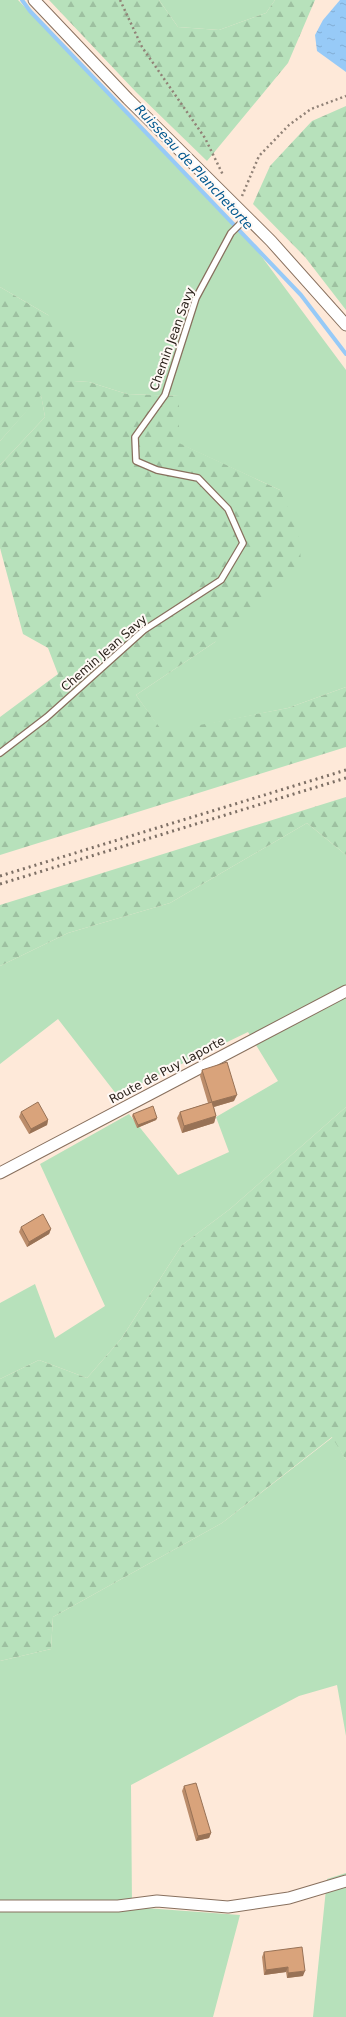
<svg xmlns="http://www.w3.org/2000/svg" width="346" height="2017" viewBox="0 0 346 2017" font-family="'DejaVu Sans',sans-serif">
<defs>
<pattern id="forest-firs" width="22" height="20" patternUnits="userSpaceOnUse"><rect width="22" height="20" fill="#b7e1bb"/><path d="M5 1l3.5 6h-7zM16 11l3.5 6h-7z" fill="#9dc0a0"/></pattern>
<pattern id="water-ripples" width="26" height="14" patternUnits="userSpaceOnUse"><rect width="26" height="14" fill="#97caf7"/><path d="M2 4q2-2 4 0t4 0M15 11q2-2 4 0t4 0" fill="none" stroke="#82add3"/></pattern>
</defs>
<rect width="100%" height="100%" fill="#fee9d9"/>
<path fill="#b7e1bb" d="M0,0h18l238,249 90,121v317l-58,21 -125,25 -27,-38 79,-53 65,-152 -102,-47 1,-47 -52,-2 -38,-12 -16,-1 -25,-66 -48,-28z
M159,0h116l-9,13 -47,17 -41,-3z
M41,394l4,23 -45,48v-24z
M307,823l39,32v252l-116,102 -48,36 -61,94 -34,39 -48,-18 -39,19v-76l35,-19 20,54 50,-32 -65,-142 89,-50 49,61 51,-23 -13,-35 62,-36 -30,-49 -131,63 -59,-76 -58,45v-98l68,-33 102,-30z
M333,1437l13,23v276l-9,-51 -38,11 -168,89 1,122 108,8 -27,102h-213v-356l51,-12 2,-32 169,-94z
M346,1873v144h-33l14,-138z"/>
<path fill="url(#forest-firs)" d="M49,0h110l19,27 41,3 47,-17 9,-13h40l-27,63 -81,98 -71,-69z
M346,106v204l-41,-53 -52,-53 17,-38 42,-45z
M0,287l48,28 31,35 -5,31 15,1 38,12 52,2v47l101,47 18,39 3,32 -86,81 -79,53 27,37 125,-24 58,-21v60l-346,108v-138l58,-43 -10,-26 -25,-14 -23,-86v-83l45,-48 -4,-22 -41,46z
M346,797v58l-39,-32 -137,80 -102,30 -68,33v-61z
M346,1107v353l-14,-23 -110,86 -169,94 -2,32 -51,12v-282l39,-19 48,18 34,-39 61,-94 48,-36z"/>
<path fill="url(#water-ripples)" d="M340,0h6v72l-29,-21 -2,-16 8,-15z"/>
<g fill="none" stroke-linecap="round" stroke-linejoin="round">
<path stroke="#97caf7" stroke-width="4" d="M22,0l8,11 271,284 45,59"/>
<g stroke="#88705e" stroke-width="8">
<path id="service" d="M0,753l47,-36 97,-87 77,-50 22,-37 -15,-34 -30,-31 -41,-8 -21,-9 -1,-24 30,-42 31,-97 35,-65 15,-15"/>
</g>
<g stroke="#88705e" stroke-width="13">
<path id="minor" d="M34,0l94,99 143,142 75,84
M0,1173l346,-182
M0,1906h118l39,-5 71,6 61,-9 57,-17"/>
</g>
<path stroke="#918277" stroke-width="2.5" stroke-dasharray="2 3" stroke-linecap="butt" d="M120,0l22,47 63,91 18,37
M242,196l17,-40 30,-31 22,-16 35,-13"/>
<use href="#service" stroke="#fff" stroke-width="5.5"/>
<use href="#minor" stroke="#fff" stroke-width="11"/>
<path stroke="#7d6f65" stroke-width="3" stroke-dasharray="2 4" stroke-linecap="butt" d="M0,876l346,-106
M0,884l346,-106"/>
</g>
<path fill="#bb8c6a" d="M202,1070l32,31 -20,6 2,9 -2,7 -32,10 -5,-15 3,-6 28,-9 -8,-27z
M21,1112l27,8 -1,5 -18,9 -10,-17z
M133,1114l24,4 -1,2 -19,8 -5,-12z
M21,1227l30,2 -2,5 -22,13 -8,-15z
M184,1786l27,47 -2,5 -13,3 -14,-50z
M264,1952l39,24 -16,2 -1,-6 -22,3 -2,-18z"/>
<path fill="#987256" d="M237,1095l-3,6 -24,7 2,-6z
M216,1116l-2,7 -32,10 2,-7z
M157,1118l-1,2 -19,8 1,-3z
M48,1120l-1,5 -18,9 2,-5z
M51,1229l-2,5 -22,13 2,-5z
M211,1833l-2,5 -13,3 2,-5z
M288,1967l-2,5 -22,3 2,-5z
M305,1971l-2,5 -16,2 1,-5z"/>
<path fill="#d9a37b" stroke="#987256" d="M227,1062l10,33 -25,7 4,14 -32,10 -4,-14 32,-10 -10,-32z
M38,1102l10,18 -17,9 -10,-17z
M153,1106l4,12 -19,7 -5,-11z
M43,1214l8,15 -22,13 -8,-15z
M196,1783l15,50 -13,3 -14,-50z
M302,1947l3,24 -17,2v-6l-22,3 -2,-18z"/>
<g text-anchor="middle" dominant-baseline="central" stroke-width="4" stroke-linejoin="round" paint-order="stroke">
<g font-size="12" fill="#251c15" stroke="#fff9f5">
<text transform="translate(172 339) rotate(-70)">Chemin Jean Savy</text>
<text transform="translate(104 653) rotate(-41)">Chemin Jean Savy</text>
<text transform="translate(167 1070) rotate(-28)">Route de Puy Laporte</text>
</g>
<g font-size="13" font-style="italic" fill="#01578e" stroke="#fff9f5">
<text transform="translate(194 167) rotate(47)">Ruisseau de Planchetorte</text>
</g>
</g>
</svg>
